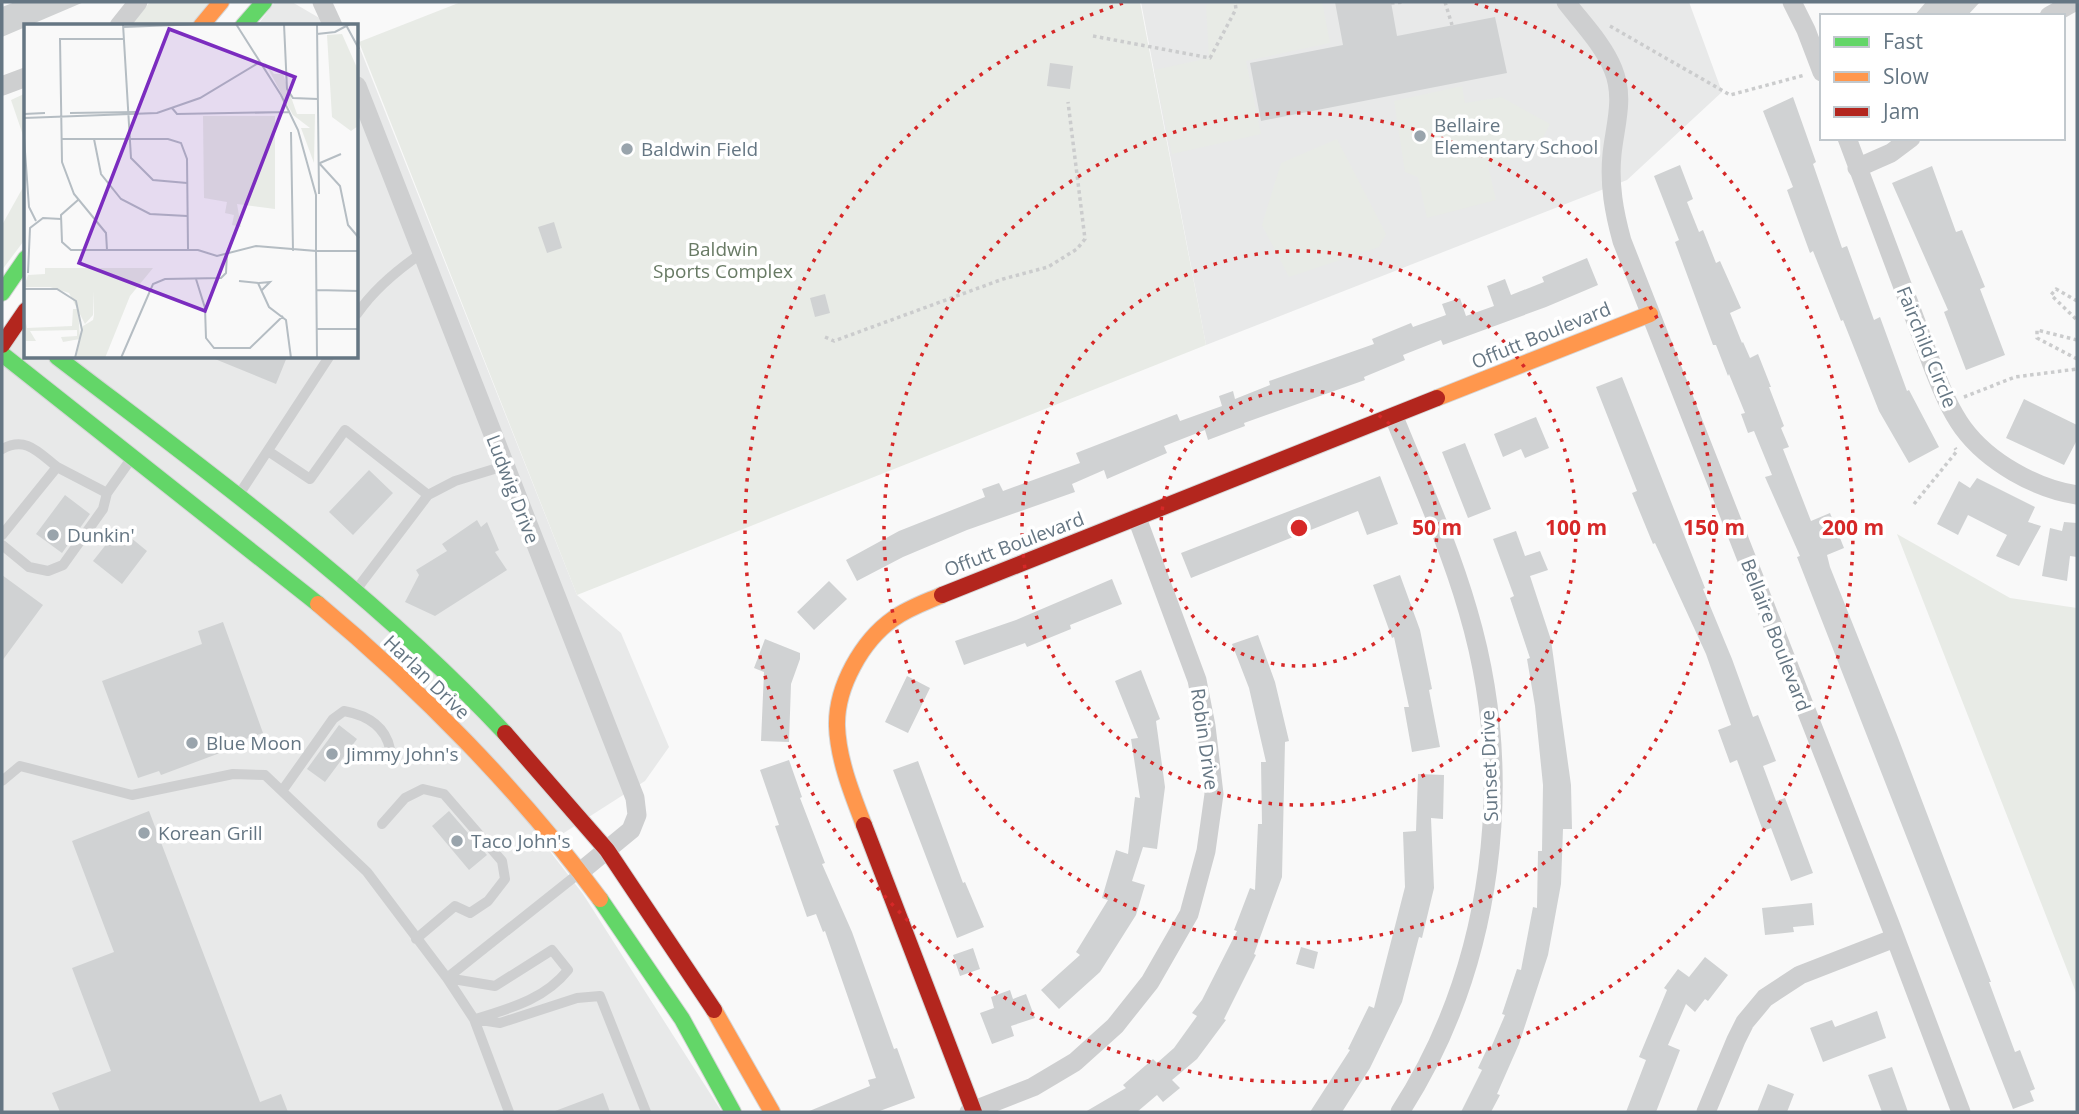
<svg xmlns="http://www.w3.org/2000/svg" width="2079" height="1114" viewBox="0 0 2079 1114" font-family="'Open Sans',sans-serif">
<rect width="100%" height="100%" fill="#f9f9f9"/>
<path fill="#e8e9e9" d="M275,2h17l41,24h-76z
M1141,2h548l33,90 -95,88 -421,165z
M357,41l220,554 44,38 48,114 -24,34 -100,64 38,49 139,218h-720v-781l24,2v24h331z"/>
<path fill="#e8ebe6" d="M150,2h60l-20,24h-60z
M461,2h679l66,343 -629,250 -218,-553z
M1217,2h105l8,41 -84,18 15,73 -89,20 -18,-84 55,-12 -3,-53z
M1462,86l3,17 36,-6 49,27 -14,27 -48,15 8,34 -69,18 -9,-41 -13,-5 -11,-71z
M26,93v51l-15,-44z
M1337,139l49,95 -7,13 -90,30 -27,-52 19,-62z
M26,182v56l-24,32v-45z
M1897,534l113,64 67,10v387z"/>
<path fill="#d0d2d3" d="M15,2h69l-82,35v-30z
M1335,2h56l6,34 98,-19 12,56 -246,48 -11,-58 93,-18z
M1926,2h54l-13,14h-53z
M1050,63l23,3 -3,23 -23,-3z
M1793,97l23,65 -3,2 29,84 5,-2 27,74 6,-3 27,74 2,-1 30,57 -30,16 -30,-52 -36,-91 -2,1 -28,-70 -3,2 -23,-63 6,-3 -30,-76z
M1680,165l13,34 -6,3 12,30 4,-2 13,33 4,-2 21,47 -11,5 12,30 1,-1 7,16 8,-4 13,33h-2l15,39 -3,2 8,19 -6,2 28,72 19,-8 14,35 -17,7 3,12 67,168 94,247h-2l26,70 5,-2 15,39 -5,2 4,10 -21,8 -216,-552 3,-1 -35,-79 7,-2 -18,-44 -6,2 -7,-19 4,-1 -16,-39 -1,2 -12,-31h-3l-38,-103 4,-2 -25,-64z
M1932,166l24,66 6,-2 23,57 -5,2 25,66 -39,15 -22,-58 4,-2 -56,-127z
M554,222l8,26 -15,5 -9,-26z
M1587,258l11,27 -52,22 -103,38 -2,-5 -38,15 2,5 -41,17 1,3 -121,43 1,3 -37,14 -3,-10 -41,16 3,7 -60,26 -3,-9 -32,14 3,8 -108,38 -64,27 -46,24 -11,-21 53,-29 86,-34 -3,-8 17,-6 4,8 77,-28 -4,-10 101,-39 3,7 42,-15 -3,-10 14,-5 2,8 35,-14 -1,-4 105,-37 -2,-5 39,-16 2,4 33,-12 -4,-11 18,-6 6,18 28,-10 -7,-20 18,-7 6,16 33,-13 -2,-5z
M825,294l5,19 -15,4 -5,-19z
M210,357h77l-11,27z
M1622,377l83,211 -2,1 29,70 21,58 5,-2 18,46 -13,5 13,35 9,-3 28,75 -22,8 -20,-53 -8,3 -26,-71 -7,3 -12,-33 13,-5 -25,-71 -51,-111 -2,1 -21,-51 5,-2 -41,-104z
M2024,399l53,26v15l-13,25 -58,-27z
M1536,417l13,31 -24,10 -4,-9 -18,8 -9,-23z
M1465,443l26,66 -23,9 -26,-66z
M369,470l24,23 -40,42 -24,-23z
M1380,476l18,48 -31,11 -9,-24 -167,67 -10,-25z
M1977,478l58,29 -7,15 13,4 -22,40 -23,-10 11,-21 -39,-20 -10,20 -21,-11 22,-43 11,7z
M65,495l25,19 -28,39 -26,-19z
M477,520l4,7 6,-5 12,28 -4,2 12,18 -72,46 -30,-14 14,-27 -3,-5 31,-19 -5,-7z
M2064,522l13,1v34l-7,-1 -3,25 -25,-5 8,-48 12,3z
M119,528l28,23 -25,33 -29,-23z
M1516,531l9,25 15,-5 8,19 -18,6 21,64 20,145 1,44h-9l-2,55 -13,71 -29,89 -22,50 3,1 -9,17h-30l21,-42 -4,-2 9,-19 3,1 15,-35 -3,-1 15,-45 4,1 12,-63 4,1 1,-57h4l1,-66 -8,-79 -8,-47 3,-1 -20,-60 4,-2 -21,-57z
M2,575l41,30 -41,56z
M1400,575l20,55 12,59 -3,1 11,57 -28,5 -8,-45h5l-15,-70 -2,1 -19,-53z
M1112,579l10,25 -52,21 1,4 -44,18 -2,-4 -61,22 -9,-24 61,-21z
M829,581l18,18 -33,31 -17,-18z
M223,622l40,111 -29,10 2,4 -75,28 -2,-4 -21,7 -36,-97 100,-37 -4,-13z
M1258,635l17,47 14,59 -4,1 -3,135 -28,77 2,1 -32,64 2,1 -29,39 -25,21 8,8 -17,14 -6,-7 -20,17h-52l41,-24 -3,-3 30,-26 4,4 17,-15 23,-32 -5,-3 10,-13 35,-69 -3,-1 16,-42 5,2 3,-66h4l-1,-62h5l-17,-74 -17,-44z
M765,639l35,14v6l-9,25 -2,58 -28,-1 3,-69 -10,-4z
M1141,670l19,49 -4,2 9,66 -8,62 -14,-2 -11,34 13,4 -9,30 -36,57 -41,37 -18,-19 39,-35 -4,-3 32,-52 -6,-2 14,-48 12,4 7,-57 5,1 -9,-59 7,-1 -23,-57z
M907,676l23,12 -22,45 -23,-11z
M339,725l18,14 -32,43 -18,-13z
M789,760l13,37 -2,1 25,65 -3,1 30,68 42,117 3,-1 18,50 -38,14h-70l63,-26 -2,-6 8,-2 -51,-147 -2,1 -7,-18 -9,3 -32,-91 4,-1 -19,-55z
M918,761l45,122 2,-1 19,45 -27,11 -64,-168z
M1418,774l26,1 -1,44 -12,-1 3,70 -12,50 -3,-1 -17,65 -32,66 -28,44h-32l40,-62 -2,-1 21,-43 5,2 31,-121 -2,-55 13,-1z
M149,811l111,291 21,-8 7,18h-228l-8,-19 59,-22 -39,-103 42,-16 -42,-111z
M449,811l38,44 -18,15 -37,-44z
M1812,903l2,22 -21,2 1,5 -29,3 -3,-27z
M1301,947l17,5 -4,17 -18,-5z
M973,948l7,21 -20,7 -7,-21z
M1705,957l23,18 -20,26 -3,-2 -10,13 -9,-8 -18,41 12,5 -24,62h-30l20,-52 -7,-3 28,-67 -3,-2 14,-19 11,8z
M1010,990l3,9 13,-5 9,24 -24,8 3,10 -22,8 -12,-31 14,-5 -3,-11z
M1877,1011l9,27 -63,24 -13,-34 22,-8 3,7z
M1892,1067l16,45h-26l-14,-37z
M1768,1084l26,10 -7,18h-30z
M603,1093l7,19h-54l-1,-1z"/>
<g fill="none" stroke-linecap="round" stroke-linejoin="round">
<g stroke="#d5d6d7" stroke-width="18">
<path id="fast" d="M243,26l21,-24
M2,293l24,-35
M2,354l316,250
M57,357c153,117 317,236 448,376
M600,899l82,120 51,93"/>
</g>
<g stroke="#d5d6d7" stroke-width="18">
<path id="slow" d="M201,26l20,-24
M1437,398l213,-84
M318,604c102,85 203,188 282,295
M864,825c-12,-31 -26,-66 -27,-99 -1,-39 25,-85 56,-107 15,-11 33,-17 49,-24
M714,1010l58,102"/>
</g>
<g stroke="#d5d6d7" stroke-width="18">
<path id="jam" d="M2,345l24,-35
M942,595l495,-197
M505,733l102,117 107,160
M864,825l110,287"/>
</g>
<path stroke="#cbcccd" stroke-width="3.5" stroke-dasharray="3.5 3.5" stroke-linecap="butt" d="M1445,2l7,23
M1391,3l14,-1
M1610,26l120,69 75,-20
M1093,36l117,22 26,-49 -1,-7
M2077,301l-21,-12 -5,6 26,25
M825,337l9,4 169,-62 45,-12 29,-18 8,-10 -17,-137
M2077,340l-40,-10v8l40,21
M1964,397l51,-20 62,-8
M1914,504l43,-53 -2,-3"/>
<path stroke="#cecfd0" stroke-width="10" d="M357,314c17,-25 40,-44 65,-61
M2,449c24,-13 36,3 55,18
M268,451l42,28 35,-49 83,65
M240,493l89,-136
M2,535l55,-68 50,26 24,-34
M2,545l27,22 19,4 15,-6 40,-56 4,-16
M356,590l72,-95 27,-14 49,-15
M2,781l18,-15 112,29 101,-21 32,1 102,97 80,106 27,41 35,93
M282,791l51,-72 11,-8c22,4 41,14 46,38
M382,824l23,-26 18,-9 21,5 58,67 3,18 -17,22 -18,12 -15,-7 -39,33
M447,978l48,8 57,-36 16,20c-23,29 -57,38 -92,49
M447,978l131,-104
M474,1019l26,4 77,-25 23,-2 46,116"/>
<path stroke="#cecfd0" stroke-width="19" d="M322,2l11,24
M1566,2c16,21 37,42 47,67 12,29 2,56 -1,85 -3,31 2,58 10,87l268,683 71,188
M1792,2l14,28 16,42
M2049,16l25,-14
M119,26l19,-24
M2,86l24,-9
M357,86l278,712 2,17 -6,15 -51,42
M1847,138l87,232c8,20 16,40 29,58 25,34 73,61 114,67
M1857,168l34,-15 20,-15
M1394,417c26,64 55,128 74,194 49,166 26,355 -68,501
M969,1112l64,-25 42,-25 40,-36 35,-44 39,-68 17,-63 8,-57 -8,-68 -9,-46 -60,-162
M1706,1112l30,-72 9,-18 20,-24 35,-23 95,-37"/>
<use href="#fast" stroke="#63d668" stroke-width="16"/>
<use href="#slow" stroke="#ff974d" stroke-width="16"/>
<use href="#jam" stroke="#b3261e" stroke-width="16"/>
</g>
<g fill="none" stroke="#d62828" stroke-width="3.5" stroke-dasharray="3.5 7">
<circle cx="1299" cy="528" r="138"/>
<circle cx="1299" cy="528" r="277"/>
<circle cx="1299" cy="528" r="415"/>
<path d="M1475 3A554 554 0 1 1 1123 3"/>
</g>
<g fill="#99a4ac" stroke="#fff" stroke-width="2.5">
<circle cx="1420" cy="136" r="7"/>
<circle cx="627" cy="149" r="7"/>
<circle cx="53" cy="535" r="7"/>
<circle cx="192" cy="743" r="7"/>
<circle cx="332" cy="754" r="7"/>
<circle cx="144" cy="833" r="7"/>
<circle cx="457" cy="841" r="7"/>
</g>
<g text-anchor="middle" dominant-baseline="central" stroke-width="7" stroke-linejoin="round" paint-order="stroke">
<g font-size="19" fill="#657683" stroke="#fff" text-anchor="start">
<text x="1434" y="125">Bellaire<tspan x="1434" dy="22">Elementary School</tspan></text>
<text x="641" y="149">Baldwin Field</text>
<text x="67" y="535">Dunkin'</text>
<text x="206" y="743">Blue Moon</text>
<text x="346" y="754">Jimmy John's</text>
<text x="158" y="833">Korean Grill</text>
<text x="471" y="841">Taco John's</text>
</g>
<g font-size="19" fill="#687a64" stroke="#fff">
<text x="723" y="249">Baldwin<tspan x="723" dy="22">Sports Complex</tspan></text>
</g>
<g font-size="19" fill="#657683" stroke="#fff">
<text transform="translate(1541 335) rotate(-22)">Offutt Boulevard</text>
<text transform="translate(1927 347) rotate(68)">Fairchild Circle</text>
<text transform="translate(513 489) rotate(69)">Ludwig Drive</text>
<text transform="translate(1014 544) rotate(-21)">Offutt Boulevard</text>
<text transform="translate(1776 635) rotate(69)">Bellaire Boulevard</text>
<text transform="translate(427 677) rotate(44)">Harlan Drive</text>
<text transform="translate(1205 739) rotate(82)">Robin Drive</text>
<text transform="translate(1489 766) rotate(-92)">Sunset Drive</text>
</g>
</g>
<g transform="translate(24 24)">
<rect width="334" height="334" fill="#f9f9f9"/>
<path d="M318,10l16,36v56l-7,5 -19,-14 -5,-82zM240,37l10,13h9l14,40h18l-1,49 -13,-35h9l-17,-13zM179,92h72v93l-38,-5 4,23 -9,-2 2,-10 -9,-2 2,-11 -23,-4zM21,244h108l-23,28 -25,62h-29l7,-32 10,-6 1,-5 -1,-24v24l-8,9 -16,-31 -19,-6h-26l4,-12 17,-1zM49,285h5l2,30 -17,3 -2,-5 16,-1v-6l-47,1 6,10h-10l-2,-26 3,13 45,-2z" fill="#e8ebe6"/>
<path fill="none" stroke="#b5bdc3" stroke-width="2" d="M99,0l8,134 22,22 34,3M212,0l45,71 17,35 18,65v56h43M260,0l3,65 6,9 25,1M293,0l2,170M322,1l13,24M99,3l79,-3M293,10l18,-2 15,-8M148,84l5,6 112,-2M46,89l66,-1M0,90l21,-1M0,94l133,-5 43,-15 60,-36M267,108l2,119M0,114l5,69 7,14M37,115h107l13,4 6,16 1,90M70,115l7,35 20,25 29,15 37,2M295,139l21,23 8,39 11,13M296,139l21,-9M54,176l-17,15 1,27 9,8h127l19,6 39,-10 60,5 1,107M83,226l-1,-17 -32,-39 -12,-32 -2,-123h63M4,249l2,-45 13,-10 18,1M172,255l9,29 1,30 8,10h36l33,-32M215,257l19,2 11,24 17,13 5,38M235,259l11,-1 -8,8M0,265h33l19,12 6,29 -7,28M292,266l43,1M293,305h42M97,334l32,-74 12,-5 56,-1 5,-5 1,-20"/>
<path fill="#7b2cbf" fill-opacity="0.15" stroke="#7b2cbf" stroke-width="3.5" d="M145,5l126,48 -90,234 -126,-48z"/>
<rect width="334" height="334" fill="none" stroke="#657683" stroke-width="3.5"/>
</g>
<circle cx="1299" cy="528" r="10" fill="#d62828" stroke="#fff" stroke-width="3.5"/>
<g font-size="21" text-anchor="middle" font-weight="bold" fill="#d62828" stroke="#fff" stroke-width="7" stroke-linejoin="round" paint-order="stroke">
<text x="1437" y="535">50 m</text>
<text x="1576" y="535">100 m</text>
<text x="1714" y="535">150 m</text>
<text x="1853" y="535">200 m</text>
</g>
<rect width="2079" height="1114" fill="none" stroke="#657683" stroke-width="7"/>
<rect x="1820" y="14" width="245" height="126" fill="#ffffff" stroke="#c1c8cd" stroke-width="2"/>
<rect x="1834" y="37" width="35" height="10" fill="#63d668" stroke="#c1c8cd" stroke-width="2"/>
<text x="1883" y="49" font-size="21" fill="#657683">Fast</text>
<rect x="1834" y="72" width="35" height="10" fill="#ff974d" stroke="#c1c8cd" stroke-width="2"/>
<text x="1883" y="84" font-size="21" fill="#657683">Slow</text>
<rect x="1834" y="107" width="35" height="10" fill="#b3261e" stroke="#c1c8cd" stroke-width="2"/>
<text x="1883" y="119" font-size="21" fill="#657683">Jam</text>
</svg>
